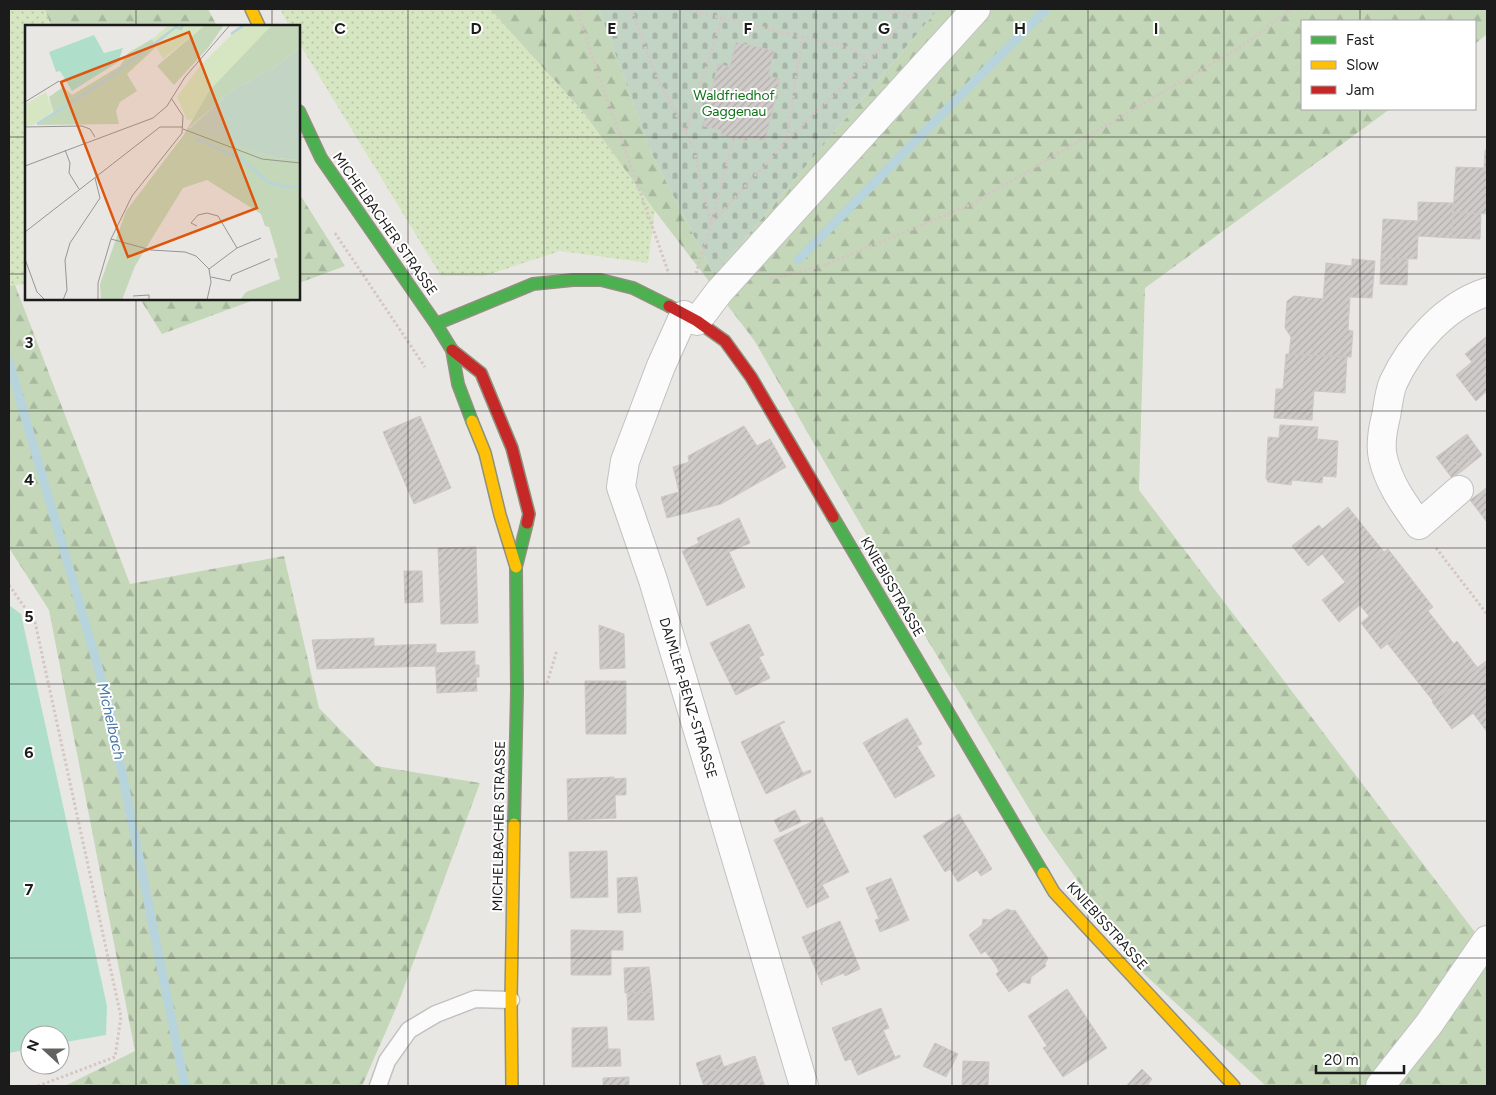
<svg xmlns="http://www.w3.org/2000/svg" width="1496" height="1095" viewBox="0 0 1496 1095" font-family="Figtree,sans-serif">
<defs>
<pattern id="grass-dots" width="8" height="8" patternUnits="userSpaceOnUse" patternTransform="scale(1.25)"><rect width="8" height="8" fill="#d6e6c2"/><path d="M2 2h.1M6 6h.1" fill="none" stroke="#b7c5a6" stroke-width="1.8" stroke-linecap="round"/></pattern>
<pattern id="forest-firs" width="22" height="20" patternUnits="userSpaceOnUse" patternTransform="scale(1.25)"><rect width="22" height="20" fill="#c4d7b9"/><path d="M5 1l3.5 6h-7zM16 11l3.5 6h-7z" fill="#a8b89e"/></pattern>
<pattern id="cemetery-stones" width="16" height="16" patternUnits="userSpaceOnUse" patternTransform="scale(1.25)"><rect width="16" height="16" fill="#c2d4c3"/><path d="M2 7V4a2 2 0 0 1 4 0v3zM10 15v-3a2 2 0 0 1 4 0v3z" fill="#a6b5a7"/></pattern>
<pattern id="building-hatch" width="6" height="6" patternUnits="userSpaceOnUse" patternTransform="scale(1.25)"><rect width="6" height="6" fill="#cecbc8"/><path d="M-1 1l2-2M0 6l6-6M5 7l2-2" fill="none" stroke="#b0aeab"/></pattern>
</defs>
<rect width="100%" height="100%" fill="#e9e7e4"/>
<path fill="url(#grass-dots)" d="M9,9h36l6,17h-25v258l-17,2z
M280,9h210l94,104 71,98 -7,52 -88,-12 -76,25h-43l-142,-233v-17h-10z"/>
<path fill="url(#forest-firs)" d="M45,9h163l9,17h-166z
M490,9h109l53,145 62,121 224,-266h549v25l-12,10v-23h-173v88h88l-245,179 -6,202 348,458v138h-221l-122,-112 -101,-142 -119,-198 -170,-294 -99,-129 -71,-98z
M299,193l46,73 -46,17z
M15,285l115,299 154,-28 35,152 57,58 104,17 -83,223 -35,80h-297l70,-35 -86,-441 -40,-62v-262z
M140,299h117l-95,35z"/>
<path fill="url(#cemetery-stones)" d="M599,9h339l-224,266 -62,-121z"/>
<path fill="#afdfcb" d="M9,605l12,9 86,392 -1,29 -46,8v-8h-30v14l-21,4z"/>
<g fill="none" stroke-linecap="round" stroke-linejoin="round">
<path stroke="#b7d4dc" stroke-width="9" d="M798,260l248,-251
M9,362l98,336 78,388"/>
</g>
<path fill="url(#building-hatch)" stroke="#ccc9c5" d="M736,42l38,9 -6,25 12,3 -15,62 -17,-4 -1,4 -26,-6 1,-5 -19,-4 15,-62 12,3z
M1485,150h2v64l-34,-2 3,-45 28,1z
M1418,202l35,1 -1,35 -34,-2 -1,23 -36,-1 2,-39 35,2z
M1453,212l28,2 -1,25 -28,-1z
M1381,258l27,1 -1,26 -27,-1z
M1352,259l23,2 -3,37 -22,-1 -2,33 5,1 -2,26 -62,-3 2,-17 -6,-9 2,-27 7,-5 29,3 3,-36 26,3z
M1487,336v55l-11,10 -20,-26 16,-13 -7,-8z
M1286,354l61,3 -2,36 -31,-2 -2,29 -38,-2 2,-29h7z
M420,416l31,72 -37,16 -31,-72z
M1280,425l38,2 -1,12 21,2 -2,36 -13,-1 -1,7 -30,-3 -1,5 -23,-3 -2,-4 2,-41 11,1z
M744,426l13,20 13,-7 16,28 -65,37 -54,14 -6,-21 18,-5 -6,-25 16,-5 -1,-6z
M1467,434l15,21 -10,8 -16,-21z
M1456,442l16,21 -10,8 -16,-21z
M1446,450l16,21 -10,7 -16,-21z
M1487,487v15l-7,-9z
M1480,493l7,9 -1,19 -16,-21z
M1348,507l36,45 -39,30 -23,-28 -14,12 -16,-20 27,-21 3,4z
M739,518l11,25 -21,9 16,35 -38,19 -25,-55 17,-8 -2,-5z
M476,547l2,76 -37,1 -3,-76z
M1388,549l45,58 -52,42 -20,-26 8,-7 -9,-11 -21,17 -17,-22z
M404,571h18l1,31 -18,1z
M1428,611l26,33 3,-3 20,26 -44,34 -46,-58z
M749,624l15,31 -5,2 11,21 -34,17 -26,-52z
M599,625l25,9 1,34 -25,1z
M374,638v8l62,-2v22l-119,3 -5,-29z
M475,651v14h4v12h-3l1,14 -40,2 -2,-40z
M1486,661l1,2v69l-14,-19 -21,16 -20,-27z
M585,681h41v53h-40z
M907,718l15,26 -5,2 18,30 -40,22 -32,-55z
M784,721l1,1 -6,3 24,48 7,-3 1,2 -45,22 -25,-52z
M614,777v2l12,-1v17h-11l1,23 -48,2 -1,-41z
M795,810l6,12 -21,10 -6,-12z
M959,814l33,55 -11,7 -4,-6 -19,12 -8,-13 -5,3 -22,-36z
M822,817l27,55 -48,23 -27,-55z
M607,851l1,46 -37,1 -2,-46z
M637,877l4,35 -23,1 -1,-35z
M891,878l18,42 -29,12 -5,-12 4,-1 -13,-31z
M822,885l7,12 -22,11 -6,-13z
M1007,909l6,2 2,-1 16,24 -38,27 -8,-10 -4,3 -12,-19 13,-10 1,-6 7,1z
M840,921l20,48 -15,7 -1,-3 -22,9v3l-20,-48z
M571,930l52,1v19h-12v25h-40z
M1031,934l17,24 -3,6 1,2 -15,11 -1,7 -7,-2 -14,10 -13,-18 3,-3 -6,-10z
M649,967l3,25 -27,1 -1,-25z
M1067,989l40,59 -44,29 -20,-29 4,-2 -19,-30z
M652,992l2,28h-26l-1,-27z
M881,1008l8,20 -6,2 12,27 5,-2v2l-42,18 -7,-16 -6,2 -13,-33z
M607,1027l1,22h12l1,17 -49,1v-39z
M935,1043l23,11 -12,23 -23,-11z
M720,1055l4,12 -24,8 -4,-12z
M755,1056l8,25 -14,5h-45l-4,-11z
M963,1061l26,1 -1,24h-26z
M1142,1069l10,10 -4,5 3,2h-25z
M629,1077v9h-26v-8z
M763,1081l2,5h-16z"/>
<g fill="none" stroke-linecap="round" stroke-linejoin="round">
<g stroke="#c2c1c0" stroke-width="19">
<path id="lane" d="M378,1086l9,-25 22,-31 27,-16 39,-15 36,1"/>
</g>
<g stroke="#c2c1c0" stroke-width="30">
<path id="street" d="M684,315l-23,51 -36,95 -4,26 32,93 151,506
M697,321l22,-29 257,-283
M1459,490l-40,35c-15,-21 -30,-41 -36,-67 -3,-12 0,-30 3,-42 2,-10 3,-23 7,-33 18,-39 53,-78 94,-91
M1380,1086l49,-62 58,-84"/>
</g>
<g stroke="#90917d" stroke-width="14">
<path id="fast" d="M299,111l22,47 115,166 16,26 6,34 14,37
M436,324l97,-40 40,-4h28l32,8 36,18
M833,517l210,356
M514,824l3,-133 -1,-124 11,-44"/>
</g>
<g stroke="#90917d" stroke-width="14">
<path id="slow" d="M251,9l8,17
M472,421l13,32 15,62 16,52
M1043,873l11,19 180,194
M512,1086l-1,-86 3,-176"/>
</g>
<g stroke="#90917d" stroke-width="14">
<path id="jam" d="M669,306l28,15 28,20 26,36 82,140
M452,350l29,23 31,75 17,66 -2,9"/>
</g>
<path stroke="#d5c6c4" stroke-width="3" stroke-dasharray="2.5 2.5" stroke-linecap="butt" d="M577,9l15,47 77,218
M631,9l23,62 40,78 17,76 -15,48
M686,9l36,9
M878,9l31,6
M802,37l51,12 15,12
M686,131l36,-113 80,19 -15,103
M711,224l76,-84 81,-79 47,-52
M711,224l23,-86
M335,233l90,134
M770,279l55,-14 145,-60 272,-159 49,-37
M1436,548l51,66
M9,585l26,37 86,395 -6,40 -77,29
M547,683l10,-33"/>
<use href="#lane" stroke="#fcfbfb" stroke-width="16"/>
<use href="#street" stroke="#fcfbfb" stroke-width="28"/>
<use href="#fast" stroke="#4caf50" stroke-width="11"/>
<use href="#slow" stroke="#ffc107" stroke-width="11"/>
<use href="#jam" stroke="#c62828" stroke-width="11"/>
</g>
<path fill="none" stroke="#1b1b1b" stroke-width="1" stroke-opacity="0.55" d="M136,9v17M272,9v17M408,9v1077M544,9v1077M680,9v1077M816,9v1077M952,9v1077M1088,9v1077M1224,9v1077M1360,9v12M1360,109v977M9,137h17M299,137h1188M9,274h17M299,274h1188M136,299v787M272,299v787M9,411h1478M9,548h1478M9,684h1478M9,821h1478M9,958h1478"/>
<g text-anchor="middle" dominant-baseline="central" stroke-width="4" stroke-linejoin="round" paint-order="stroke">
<g font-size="14" fill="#0f7317" stroke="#fff">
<text x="734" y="95">Waldfriedhof<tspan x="734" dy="16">Gaggenau</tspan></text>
</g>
<g font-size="14" fill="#1b1b1b" stroke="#fff">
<text transform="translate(385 224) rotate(55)">MICHELBACHER STRASSE</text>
<text transform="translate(892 587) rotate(60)">KNIEBISSTRASSE</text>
<text transform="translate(688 698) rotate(73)">DAIMLER-BENZ-STRASSE</text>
<text transform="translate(499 826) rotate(-89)">MICHELBACHER STRASSE</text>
<text transform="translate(1107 926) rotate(48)">KNIEBISSTRASSE</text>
</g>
<g font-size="15" font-style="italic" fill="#4c79a6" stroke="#fff">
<text transform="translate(111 721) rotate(77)">Michelbach</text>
</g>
</g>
<g transform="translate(25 25)">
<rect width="275" height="275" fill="#e9e7e4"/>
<path d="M144,0h36l-42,34 -11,-20zM216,0h31l-78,94 -7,1 -10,-23 22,-30z" fill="#d6e6c2"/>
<path d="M180,0h19l-16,23 -34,37 -17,-19zM275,0v23l-27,20 -42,23 -42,37 87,30 24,2v140h-60l6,-8 34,-13 -6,-20 4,-2 -9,-30 -4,-1 -4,-12 -54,-34 -24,8 -48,78 -13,34h-21l-1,-16 26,-73 57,-75 27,-46 61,-64zM127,14l4,8 -29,27 10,17 -17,11 -4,9 3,13 -82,1 17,-11 -5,-17 14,-10 9,8 48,-29 8,-13z" fill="#c4d7b9"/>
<path d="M275,23v112l-24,-2 -87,-29 42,-38 42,-23z" fill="#c2d4c3"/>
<path d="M21,67l7,20 -20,13 -8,1 1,-22z" fill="#d6e6c2"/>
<path d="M69,10l10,18 19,-5 -5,14 -46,29 -12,-20 -4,1 -7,-20z" fill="#afdfcb"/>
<path fill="none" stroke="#b7d4dc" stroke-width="2.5" d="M206,9l13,-9M12,99l75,-48 64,-49 5,2 2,-4M170,113l47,21 26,23 18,5 14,-1"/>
<path fill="none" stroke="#979594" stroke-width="1" d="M0,77l34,-21M0,102l57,-1 8,3 5,8M158,104l79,30 38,4M40,125l5,13 -1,10 10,16M0,141l128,-48 14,-12 18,-29 45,-52M172,201l-6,-3 7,-8 9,-2 11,3 19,32M0,207l135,-105h23M86,214l40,11 34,2 11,4 13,13 2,13 -4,18M0,234l12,33 8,8M184,244l28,-21 24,-10M186,252l19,4 2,-6 38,-16M108,271l16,-1v5M38,275l4,-10 -2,-30 5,-17 30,-45 -5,-20M73,275v-17l13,-44 21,-43 50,-63 1,-17 -12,-18"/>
<path fill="#de560d" fill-opacity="0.15" stroke="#de560d" stroke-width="2.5" d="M164,7l68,176 -129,49 -67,-175z"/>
<rect width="275" height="275" fill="none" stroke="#1b1b1b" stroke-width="2.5"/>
</g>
<g font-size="16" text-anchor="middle" font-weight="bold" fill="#1b1b1b" stroke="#fff" stroke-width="4" stroke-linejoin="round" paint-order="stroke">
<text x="340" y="34">C</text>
<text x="476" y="34">D</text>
<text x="612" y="34">E</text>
<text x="748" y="34">F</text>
<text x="884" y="34">G</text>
<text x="1020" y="34">H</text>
<text x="1156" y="34">I</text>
<text x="29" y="348">3</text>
<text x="29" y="485">4</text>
<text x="29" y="622">5</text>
<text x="29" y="758">6</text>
<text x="29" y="895">7</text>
</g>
<rect width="1496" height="1095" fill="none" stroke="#1b1b1b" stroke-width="20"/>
<rect x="1301" y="20" width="175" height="90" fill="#ffffff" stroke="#a4a4a4"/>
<rect x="1311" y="36" width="25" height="8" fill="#4caf50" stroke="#a4a4a4"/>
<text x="1346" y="45" font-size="15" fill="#1b1b1b">Fast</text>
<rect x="1311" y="61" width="25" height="8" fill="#ffc107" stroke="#a4a4a4"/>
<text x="1346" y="70" font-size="15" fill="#1b1b1b">Slow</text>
<rect x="1311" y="86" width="25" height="8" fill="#c62828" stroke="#a4a4a4"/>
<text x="1346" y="95" font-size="15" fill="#1b1b1b">Jam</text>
<g transform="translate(45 1050) rotate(291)"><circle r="24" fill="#ffffff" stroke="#a4a4a4"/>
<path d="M0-4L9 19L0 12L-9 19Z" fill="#636261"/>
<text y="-8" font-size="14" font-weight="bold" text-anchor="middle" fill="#1b1b1b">N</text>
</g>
<path d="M1316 1065v8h88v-8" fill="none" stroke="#1b1b1b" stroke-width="2.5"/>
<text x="1324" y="1065" font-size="15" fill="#1b1b1b" stroke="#ffffff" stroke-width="4" paint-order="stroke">20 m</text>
</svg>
